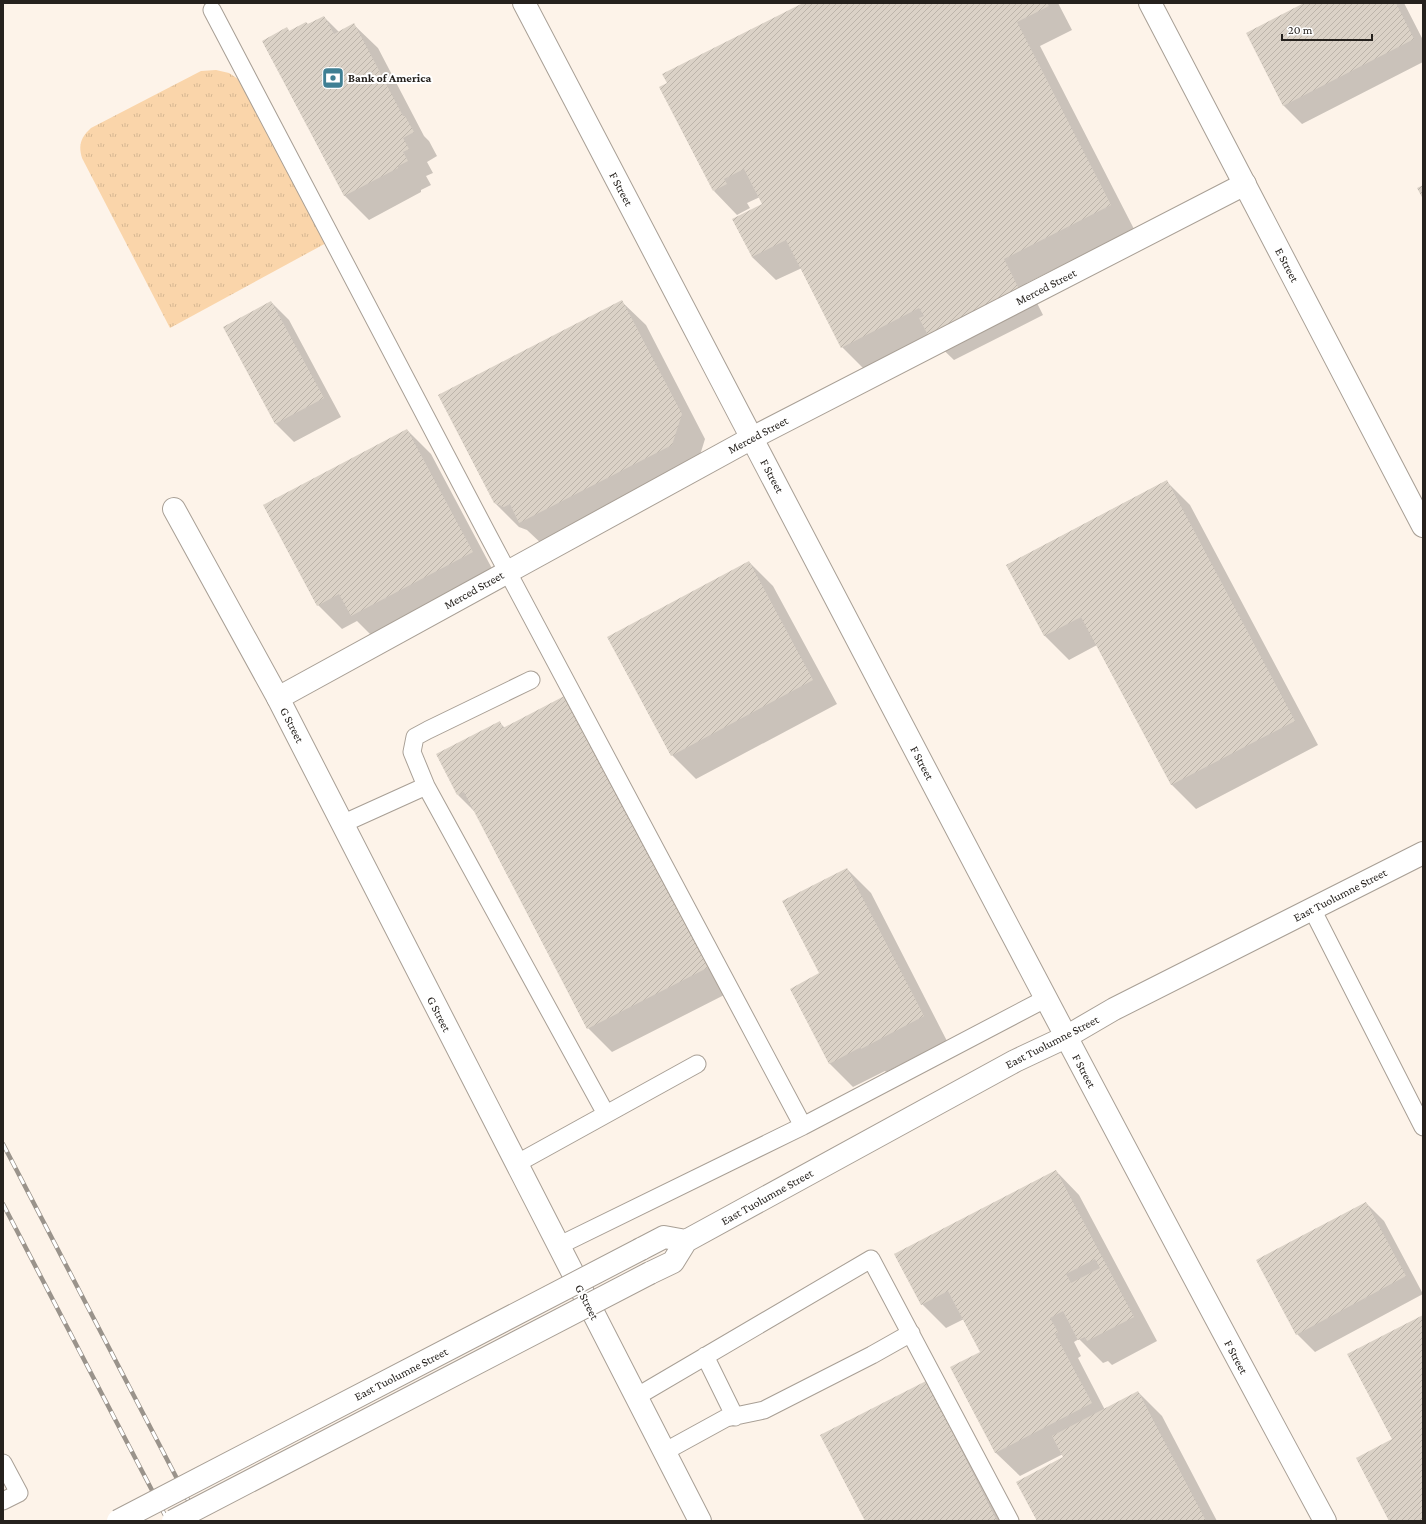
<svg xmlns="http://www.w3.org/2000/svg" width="1426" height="1524" viewBox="0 0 1426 1524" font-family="'Crimson Pro',serif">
<defs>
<pattern id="grass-tufts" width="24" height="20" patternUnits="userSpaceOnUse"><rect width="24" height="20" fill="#fad5aa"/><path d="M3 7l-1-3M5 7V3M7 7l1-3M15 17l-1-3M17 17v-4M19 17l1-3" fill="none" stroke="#d6b792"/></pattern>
<pattern id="building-hatch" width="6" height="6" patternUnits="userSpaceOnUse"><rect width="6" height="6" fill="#dbd2c7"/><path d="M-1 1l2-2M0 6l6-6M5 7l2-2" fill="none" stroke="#bcb4aa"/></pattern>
</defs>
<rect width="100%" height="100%" fill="#fdf3e9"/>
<path fill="url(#grass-tufts)" d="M216,70l13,3 12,8 87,161 -158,86 -88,-170c-4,-13 -1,-21 9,-30l110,-57z"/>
<path fill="#0003" d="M805,3h253l14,27 -32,16 94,183 -107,54 16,32 -89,45 -23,-22 -65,33 -24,-24 -40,-79 -26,12 -24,-23 11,-53 -3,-7 -13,6 3,5 -13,7 -23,-24z
M1307,3h97l19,37v22l-121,62 -18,-18 -37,-73z
M324,17l15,15 15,-7 24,23 46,88 5,5 8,15 -10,6 6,11 -7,3 5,9 -10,5v2l-52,28 -24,-24 -82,-155 24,-13 3,4z
M271,302l18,18 52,97 -47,25 -18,-18 -52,-97z
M622,302l24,23 59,114 -9,29 -152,78 -17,-16 -8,-3 -24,-24z
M407,430l24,24 65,122 -120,64 -19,-19 -15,8 -24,-24z
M1166,481l24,24 128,240 -122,64 -24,-24 -75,-140 -28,15 -24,-24 -38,-71z
M749,562l24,24 64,118 -141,75 -24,-24z
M499,722l6,6 229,262 -122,62 -24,-24 -112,-215 -18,-18z
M847,869l24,24 76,148 -61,31 -1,-1 -32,16 -24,-24z
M1056,1171l23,24 78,146 -45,24 -4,-4 -5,2 -24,-24 -5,3 7,14 -3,2 27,52 33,-18 24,24 55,105h-179l27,-63 -2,-4 -43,22 -24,-23 -45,-85 30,-15 -17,-34 -18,9 -24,-24z
M1366,1203l18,18 39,73 -108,58 -18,-18z
M926,1382l23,24 59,115h-142z"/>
<path fill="url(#building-hatch)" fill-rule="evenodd" d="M803,3h244l2,3 -32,16 94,183 -107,54 16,32 -91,46 -10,-19 5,-2 -5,-8 -78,40 -55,-108 -34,17 -20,-38 30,-15 -18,-35 -20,10 3,5 -14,7 -54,-104 8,-4 -5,-9z
M1304,3h92l18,36 -131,67 -37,-73z
M324,16l10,18 20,-11 49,93h2l9,16 -11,6 6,11 -6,3 5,9 -10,5v2l-54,28 -82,-155 25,-14 2,4 17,-9 2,2z
M1423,185v14l-6,-11z
M622,300l60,114 -10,31 -153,78 -9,-19 -6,3 -10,-4 -56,-108z
M271,301l53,97 -49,26 -52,-97z
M407,429l66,123 -122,64 -12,-22 -22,12 -54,-101z
M1167,480l128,241 -124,64 -90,-168 -37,19 -38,-71z
M749,561l64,119 -142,76 -64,-119z
M570,693l141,273 -124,63 -123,-237 -7,3 -21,-41 64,-33 3,7z
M847,868l77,148 -63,33v-2l-32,17 -39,-75 29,-16 -37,-72z
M1056,1170l78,147 -47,24 -2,-4 -7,3 -15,-29 -13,7 8,14 -3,2 37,69 -97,50 -45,-86 30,-15 -32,-61 -27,14 -27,-51zM1095,1259l5,9 -29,15 -5,-9z
M1366,1202l40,74 -110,59 -40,-75z
M1423,1315v206h-34l-33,-63 36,-19 -45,-85z
M926,1381l71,140h-132l-45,-86z
M1138,1391l68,130h-169l-21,-39 47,-25 -11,-21z"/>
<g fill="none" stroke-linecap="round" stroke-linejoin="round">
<g stroke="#a89f95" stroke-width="19">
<path id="service" d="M212,10l277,527 314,589
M531,680l-103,50 -13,7 -3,15 14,34 180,328
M342,824l84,-38
M1312,909l111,218
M516,1164l181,-100
M558,1246l245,-120 242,-127
M705,1356l30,61
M636,1397l235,-138 139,262
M664,1452l62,-34 38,-8 108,-55 39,-22
M3,1463l16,30 -16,8"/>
</g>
<g stroke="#a89f95" stroke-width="24">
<path id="minor" d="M278,698l474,-260 493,-254"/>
</g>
<g stroke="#a89f95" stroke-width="24">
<path id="tertiary" d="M524,3c266,507 529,1015 801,1518
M1150,3l273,523
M174,509l104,189 422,823"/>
</g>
<g stroke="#a89f95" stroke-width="24">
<path id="secondary" d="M641,1249l23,-12 22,4
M650,1273l23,-11 13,-21 329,-180 51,-24 48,-28 309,-156"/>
</g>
<use href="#service" stroke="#fff" stroke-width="17"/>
<use href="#minor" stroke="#fff" stroke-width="22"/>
<use href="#tertiary" stroke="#fff" stroke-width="22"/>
<use href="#secondary" stroke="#fff" stroke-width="22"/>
<g stroke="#9a938b" stroke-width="4.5">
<path id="rail" d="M3,1144l196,377
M3,1204l165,317"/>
</g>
<use href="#rail" stroke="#fff" stroke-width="3" stroke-dasharray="9" stroke-linecap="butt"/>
<g stroke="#a89f95" stroke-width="24" stroke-linecap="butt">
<path id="secondary-bridge" d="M118,1521l523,-272
M173,1521l477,-248"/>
</g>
<use href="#secondary-bridge" stroke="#fff" stroke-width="22"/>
</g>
<defs>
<g id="bank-square" transform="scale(1.15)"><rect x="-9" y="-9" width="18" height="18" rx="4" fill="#3f7f93" stroke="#fff"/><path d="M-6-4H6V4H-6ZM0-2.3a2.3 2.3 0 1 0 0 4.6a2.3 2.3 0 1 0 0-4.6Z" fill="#fff"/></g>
</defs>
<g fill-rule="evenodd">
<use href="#bank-square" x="333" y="78"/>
</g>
<g text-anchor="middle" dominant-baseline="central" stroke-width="4" stroke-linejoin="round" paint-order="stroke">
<g font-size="12" font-weight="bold" fill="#25211d" stroke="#fff" text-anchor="start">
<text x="348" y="78">Bank of America</text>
</g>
<g font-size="12" fill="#25211d" stroke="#fff">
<text transform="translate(621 189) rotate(62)">F Street</text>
<text transform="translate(1287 265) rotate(62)">E Street</text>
<text transform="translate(1046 287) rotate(-27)">Merced Street</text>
<text transform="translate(758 435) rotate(-28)">Merced Street</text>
<text transform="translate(772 476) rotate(62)">F Street</text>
<text transform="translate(474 590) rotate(-29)">Merced Street</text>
<text transform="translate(292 725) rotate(63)">G Street</text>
<text transform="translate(922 763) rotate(62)">F Street</text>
<text transform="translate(1340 895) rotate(-27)">East Tuolumne Street</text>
<text transform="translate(439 1014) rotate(63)">G Street</text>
<text transform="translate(1052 1042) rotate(-27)">East Tuolumne Street</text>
<text transform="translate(1084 1071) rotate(62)">F Street</text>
<text transform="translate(767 1197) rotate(-29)">East Tuolumne Street</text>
<text transform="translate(587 1302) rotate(63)">G Street</text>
<text transform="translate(1236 1357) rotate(62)">F Street</text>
<text transform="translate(401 1374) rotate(-27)">East Tuolumne Street</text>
</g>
</g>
<rect width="1426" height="1524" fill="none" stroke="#25211d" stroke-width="8"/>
<path d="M1282 34v6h90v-6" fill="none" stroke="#25211d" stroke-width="2"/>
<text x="1288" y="34" font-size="12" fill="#25211d" stroke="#ffffff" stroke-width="3" paint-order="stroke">20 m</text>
</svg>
